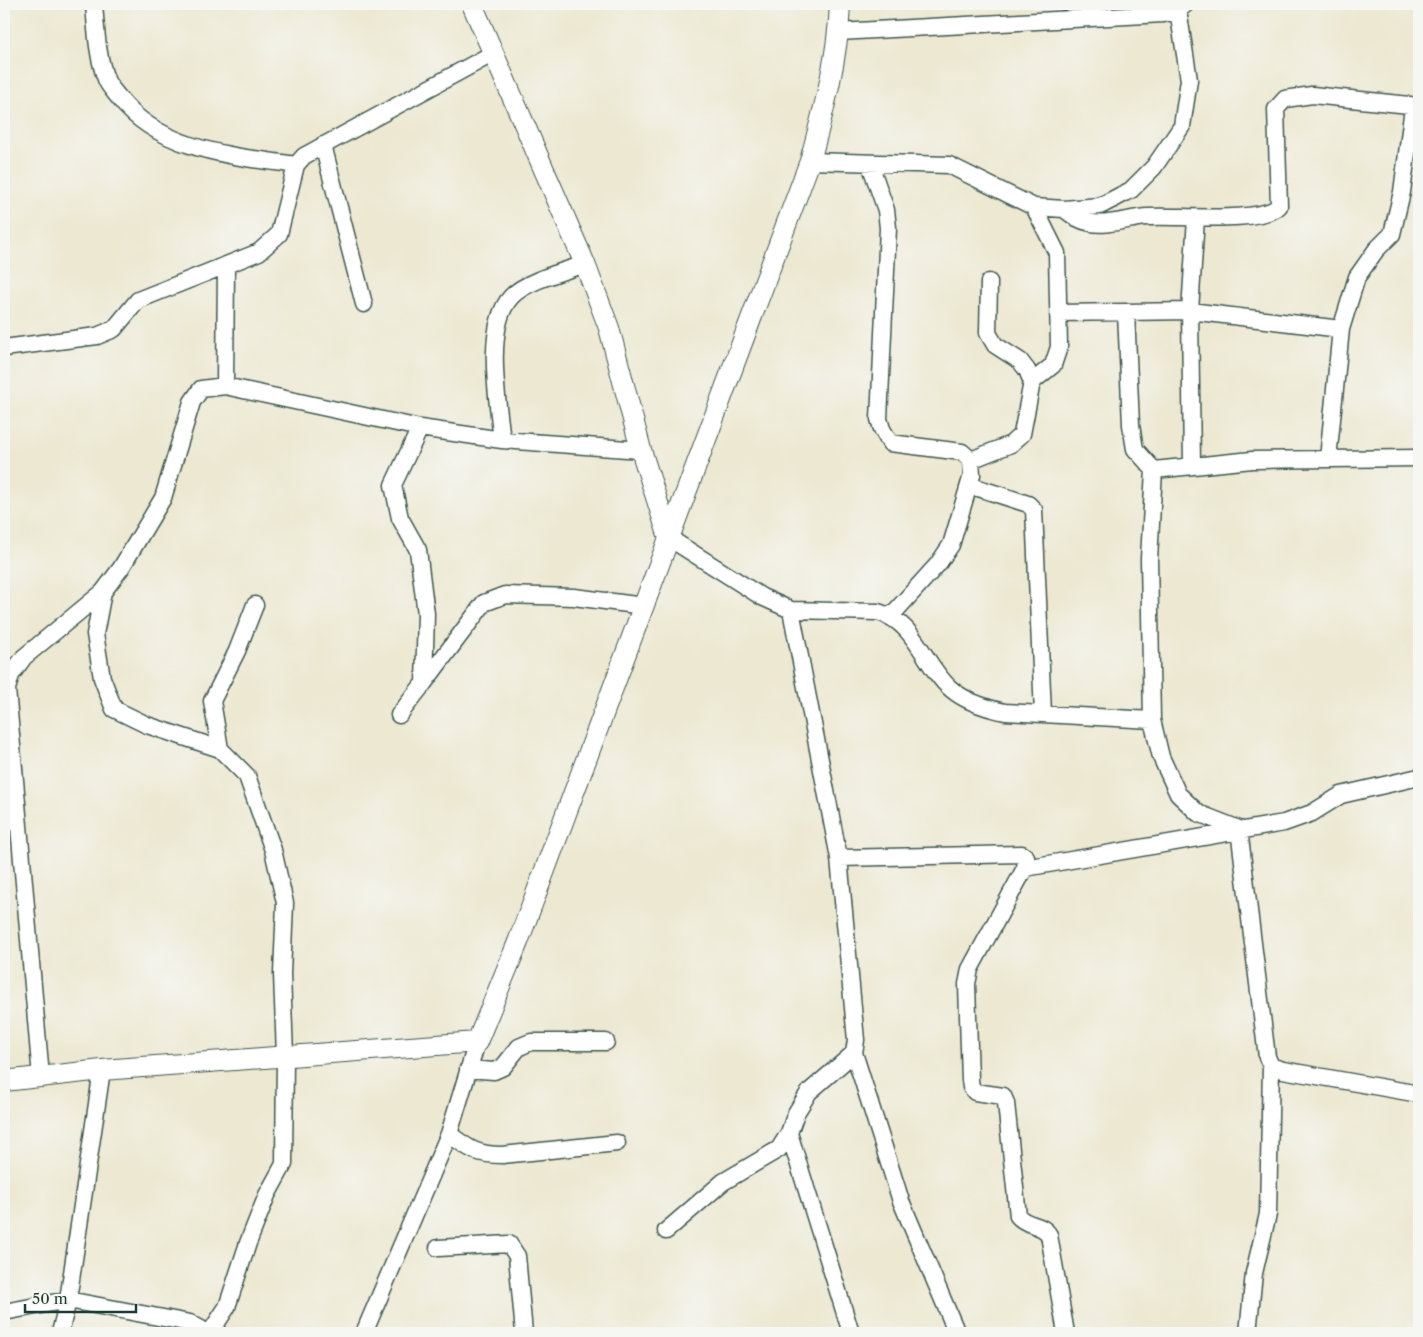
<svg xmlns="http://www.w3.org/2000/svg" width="1423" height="1337" viewBox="0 0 1423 1337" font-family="'Libre Caslon Text',serif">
<rect width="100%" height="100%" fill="#f6f6f2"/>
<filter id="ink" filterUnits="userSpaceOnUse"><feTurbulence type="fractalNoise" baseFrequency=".02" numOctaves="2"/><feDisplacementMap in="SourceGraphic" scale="10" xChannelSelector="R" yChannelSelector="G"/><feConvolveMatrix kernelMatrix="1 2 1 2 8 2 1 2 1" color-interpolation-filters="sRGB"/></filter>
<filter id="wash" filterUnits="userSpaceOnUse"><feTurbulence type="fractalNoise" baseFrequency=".0096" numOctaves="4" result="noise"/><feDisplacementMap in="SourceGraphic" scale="20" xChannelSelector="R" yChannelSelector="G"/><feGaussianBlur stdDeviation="1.12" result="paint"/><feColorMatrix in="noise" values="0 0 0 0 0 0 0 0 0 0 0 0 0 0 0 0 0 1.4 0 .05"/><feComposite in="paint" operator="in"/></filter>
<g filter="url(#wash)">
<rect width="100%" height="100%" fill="#ece8d1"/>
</g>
<g filter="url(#ink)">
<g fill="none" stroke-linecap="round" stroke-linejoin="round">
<g stroke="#3e574c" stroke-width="19">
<path id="minor" d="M94,4c2,24 3,52 12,75 2,7 9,13 13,19 41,53 115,58 177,67
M839,32l324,-18 15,-4 8,-6
M323,145l41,159
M810,161l139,4 85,42 30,2 36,-3 31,-16 23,-23 28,-41 7,-46 -11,-70
M870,164l16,46 2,18 -9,191 3,10 8,14 72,9 9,8 1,15 -21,70 -13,19 -47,52
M1064,209c9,7 16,12 27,14 19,3 38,-5 57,-6 28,-2 113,7 131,-11l-3,-97 9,-10 27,-4 107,11
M1126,312l5,113 4,24 19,21 -5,89 3,161 9,37 17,37 20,19 41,16 28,228 4,9 12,4 136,24
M1059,313l131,-2 151,18
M4,348l93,-12 17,-7 24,-29 121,-48 20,-18 17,-69 8,-9 188,-102
M1032,382l21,-17 6,-18 -2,-94 -23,-46
M225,386l1,-121
M502,440c-4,-37 -18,-114 9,-143 14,-16 54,-26 74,-33
M1328,459l13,-130 16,-52 19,-27 16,-16 10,-42 10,-77 7,-7
M971,460l40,-16 11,-10 10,-52 -5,-12 -7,-9 -25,-16 -7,-12 1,-51
M1192,466l-2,-155 6,-93
M1154,470l98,-10 167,-2
M969,485l59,19 6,6 9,204
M669,538l93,59 29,13 87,2c38,10 46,54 73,77 15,13 35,19 54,23l147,8
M103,592l-8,42 7,44 12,31 33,16 73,24
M791,610l48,248 17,182 -2,13 47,148 56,132
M424,683l60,-80 21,-8 69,2 70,9
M399,715l25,-32 2,-69 -8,-64 -18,-32 -7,-33 27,-57
M839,858l183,-4 4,3 -1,11 -55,101 -3,15 3,96 1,7 4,5 28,4 3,7 12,113c9,11 24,7 31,19l17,98
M1025,868l259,-45 28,-10 29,-18 78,-18
M468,1069l26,2 9,-4 16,-20 12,-5h75
M41,1077l-34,-388 4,-14 13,-18 79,-65 18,-24 42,-70 29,-96 9,-13 24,-3 195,42 82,12 139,10
M789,1133l62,200
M449,1134c20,15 28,21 53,21l115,-12
M666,1231l57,-49 56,-33 10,-16 7,-20 13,-21 45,-39
M438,1248l71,-4 8,12 7,77
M4,1312l64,-12 122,23 11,6 3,4
M60,1333l8,-33 34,-230
M210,1333l17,-26 21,-64 19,-48 17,-31 1,-108 -3,-82 3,-71 -12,-53 -26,-74 -27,-27 -8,-48 25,-50 18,-46
M364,1333l85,-199 28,-92
M1248,1333l6,-60 14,-59 3,-148"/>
</g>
<g stroke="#3e574c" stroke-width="22">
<path id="tertiary" d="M472,4l113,260 24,64 32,122 28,88
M4,1081l98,-11 375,-28 41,-100 292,-781c14,-52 28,-103 30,-157"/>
</g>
<use href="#minor" stroke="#fff" stroke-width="16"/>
<use href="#tertiary" stroke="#fff" stroke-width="20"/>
</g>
</g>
<rect width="1423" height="1337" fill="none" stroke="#f6f6f2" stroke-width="20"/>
<path d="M25 1304v8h111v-8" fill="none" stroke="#1f3d34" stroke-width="2.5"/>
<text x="32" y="1304" font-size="15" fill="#1f3d34" stroke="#f6f6f2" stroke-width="4" paint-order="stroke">50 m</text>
</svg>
